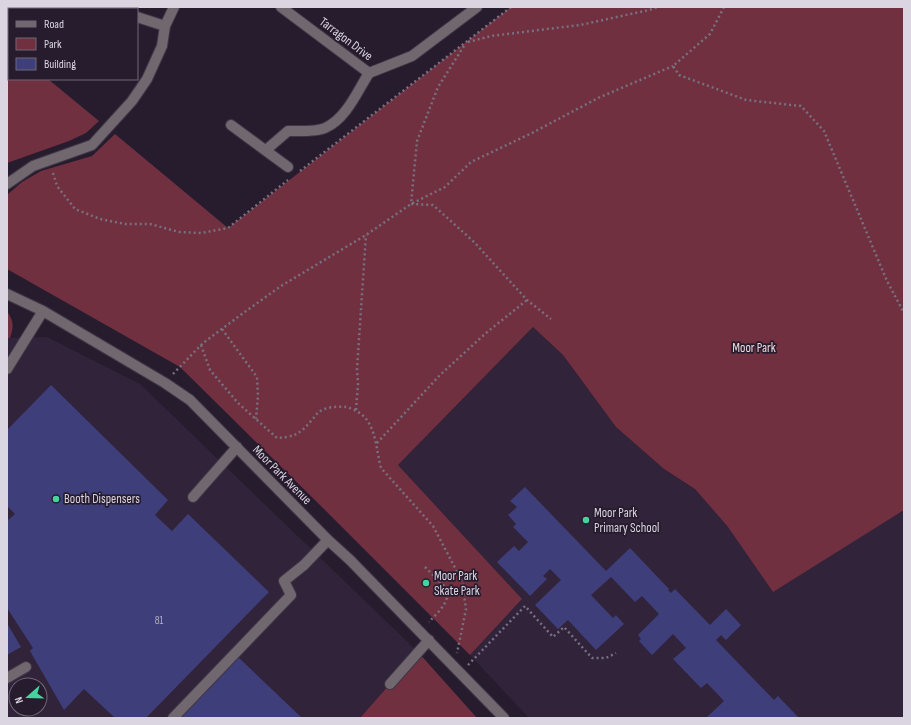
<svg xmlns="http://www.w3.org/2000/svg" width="911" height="725" viewBox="0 0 911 725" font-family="'Sofia Sans Condensed',sans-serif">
<rect width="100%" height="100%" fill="#261c2e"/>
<path fill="#30233a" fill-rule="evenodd" d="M533,327l30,28 53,72 48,42 31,20 33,38 173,-14 3,-3v208h-375l-59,-63 52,-56 -124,-134z
M47,337l93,47 278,268 -58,66h-353v-380zM16,685h24v24h-24z"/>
<path fill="#71303f" d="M511,7h393v503l-131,82 -45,-65 -33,-38 -31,-20 -48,-42 -53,-72 -30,-28 -135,138 124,134 -52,56 -146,-146 -144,-142 -173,-98v-74l15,-13 19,-11 51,-15 23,-22 113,94z
M7,45l2,2v32h39l51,42 -13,12 -17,8 -62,22z
M7,311c7,11 7,15 3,27h-3z
M418,652l59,66h-117z"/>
<path fill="#3e3f7a" d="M51,385l117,115 -13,15 17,16 16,-17 81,78 -123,126h-31l-31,-29 -20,21 -34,-59 3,-3 -26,-40v-87l8,-7 -8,-8v-76z
M525,487l81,84 24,-23 39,41 -1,1 3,3 4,-4 35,36 16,-16 15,16 -15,15 -5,-5 -5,5 58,60 4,-4 21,22h-93l18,-17 -17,-18 -6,5 -28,-29 13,-11 -13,-14 -21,21 -13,-14 2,-2 -3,-4 21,-21 -17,-18 -7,6 -24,-25 -20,18 22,23 3,-3 8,9 -28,26 -28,-30 -10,9 -23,-24 26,-25 -11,-11 -7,7 4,3 -17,17 -33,-34 17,-16 5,5 9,-9 -15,-15 3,-3 -8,-9 9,-8 -7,-6z
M7,623l14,24 -14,8z
M236,655l66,63h-126z"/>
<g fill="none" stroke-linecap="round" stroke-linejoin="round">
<g stroke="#3f3647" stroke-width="12">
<path id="minor" d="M121,7l2,2
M281,7l88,66
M137,17l28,9
M369,73l43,-17 65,-49
M231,125l57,42
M266,150l22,-19c8,0 29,1 37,-3 21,-9 32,-36 44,-55
M7,184l26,-18 59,-21 40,-44 15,-22 15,-33 3,-20 9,-19
M7,294l36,17 122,72 25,17 138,140 22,20 154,158
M7,369l36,-58
M193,497l44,-50
M7,678l19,-11
M390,684l39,-44
M173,718l118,-123 -7,-14 20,-16 24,-25"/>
</g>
<path stroke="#787080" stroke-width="2.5" stroke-dasharray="2 3" stroke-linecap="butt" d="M724,7l-14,27 -37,32 6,9 67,25 55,6 23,25 63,150 17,32
M468,42l23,-6 89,-11 69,-15 9,-3
M464,46l-26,41 -21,54 -6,63 22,1 41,37 53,58 24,19
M300,171l211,-164
M53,173l4,13 18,23 25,10 25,5h25l29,8 22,1 27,-5 60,-48
M222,329l35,48 1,19 -2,23
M201,345l9,25 28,33 39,35c17,-1 23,-4 34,-17 3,-3 5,-7 8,-9 6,-5 19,-6 27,-5 31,8 28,35 35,61l52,58 29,55 4,28 -9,44
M173,374l30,-31 39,-29 39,-28 85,-51 45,-31 34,-17 26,-25 61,-29 66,-35 75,-32
M356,410l2,-26 -1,-15 9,-134
M377,443l63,-68 46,-42 41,-33
M425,567l22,22c3,14 -10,24 -18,33
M468,665l57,-59 28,31 11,-10 28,31h14l10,-5"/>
<use href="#minor" stroke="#71676e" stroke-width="10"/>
</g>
<g fill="#45d49f" stroke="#261c2e" stroke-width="1.5">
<circle cx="56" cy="499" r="4"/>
<circle cx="586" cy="520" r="4"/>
<circle cx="426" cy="583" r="4"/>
</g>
<g text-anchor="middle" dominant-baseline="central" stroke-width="3.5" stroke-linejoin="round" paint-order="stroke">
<g font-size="11" fill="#b4afc7">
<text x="159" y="620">81</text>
</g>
<g font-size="13" fill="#dbd4e1" stroke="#261c2e">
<text transform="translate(346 39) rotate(37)">Tarragon Drive</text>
<text transform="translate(282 475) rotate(45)">Moor Park Avenue</text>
</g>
<g font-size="13" fill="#f2dbde" stroke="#261c2e">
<text x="754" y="348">Moor Park</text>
</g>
<g font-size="13" fill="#dbd4e1" stroke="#261c2e" text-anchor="start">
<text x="64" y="499">Booth Dispensers</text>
<text x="594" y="513">Moor Park<tspan x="594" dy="15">Primary School</tspan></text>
<text x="434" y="576">Moor Park<tspan x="434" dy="15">Skate Park</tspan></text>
</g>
</g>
<rect width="911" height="725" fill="none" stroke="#dbd4e1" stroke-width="16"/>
<rect x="8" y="8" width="130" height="72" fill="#261c2e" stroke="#6e6676"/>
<rect x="16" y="21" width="20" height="6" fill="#71676e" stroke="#6e6676"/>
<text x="44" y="28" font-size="12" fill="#dbd4e1">Road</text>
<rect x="16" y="38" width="20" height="12" fill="#71303f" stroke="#6e6676"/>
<text x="44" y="48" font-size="12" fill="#dbd4e1">Park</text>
<rect x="16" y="58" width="20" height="12" fill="#3e3f7a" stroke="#6e6676"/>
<text x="44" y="68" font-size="12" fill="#dbd4e1">Building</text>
<g transform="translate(28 697) rotate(250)"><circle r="19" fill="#261c2e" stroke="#6e6676"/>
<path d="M0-3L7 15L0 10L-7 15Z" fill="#45d49f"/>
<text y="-6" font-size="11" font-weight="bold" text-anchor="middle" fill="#dbd4e1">N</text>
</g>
</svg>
